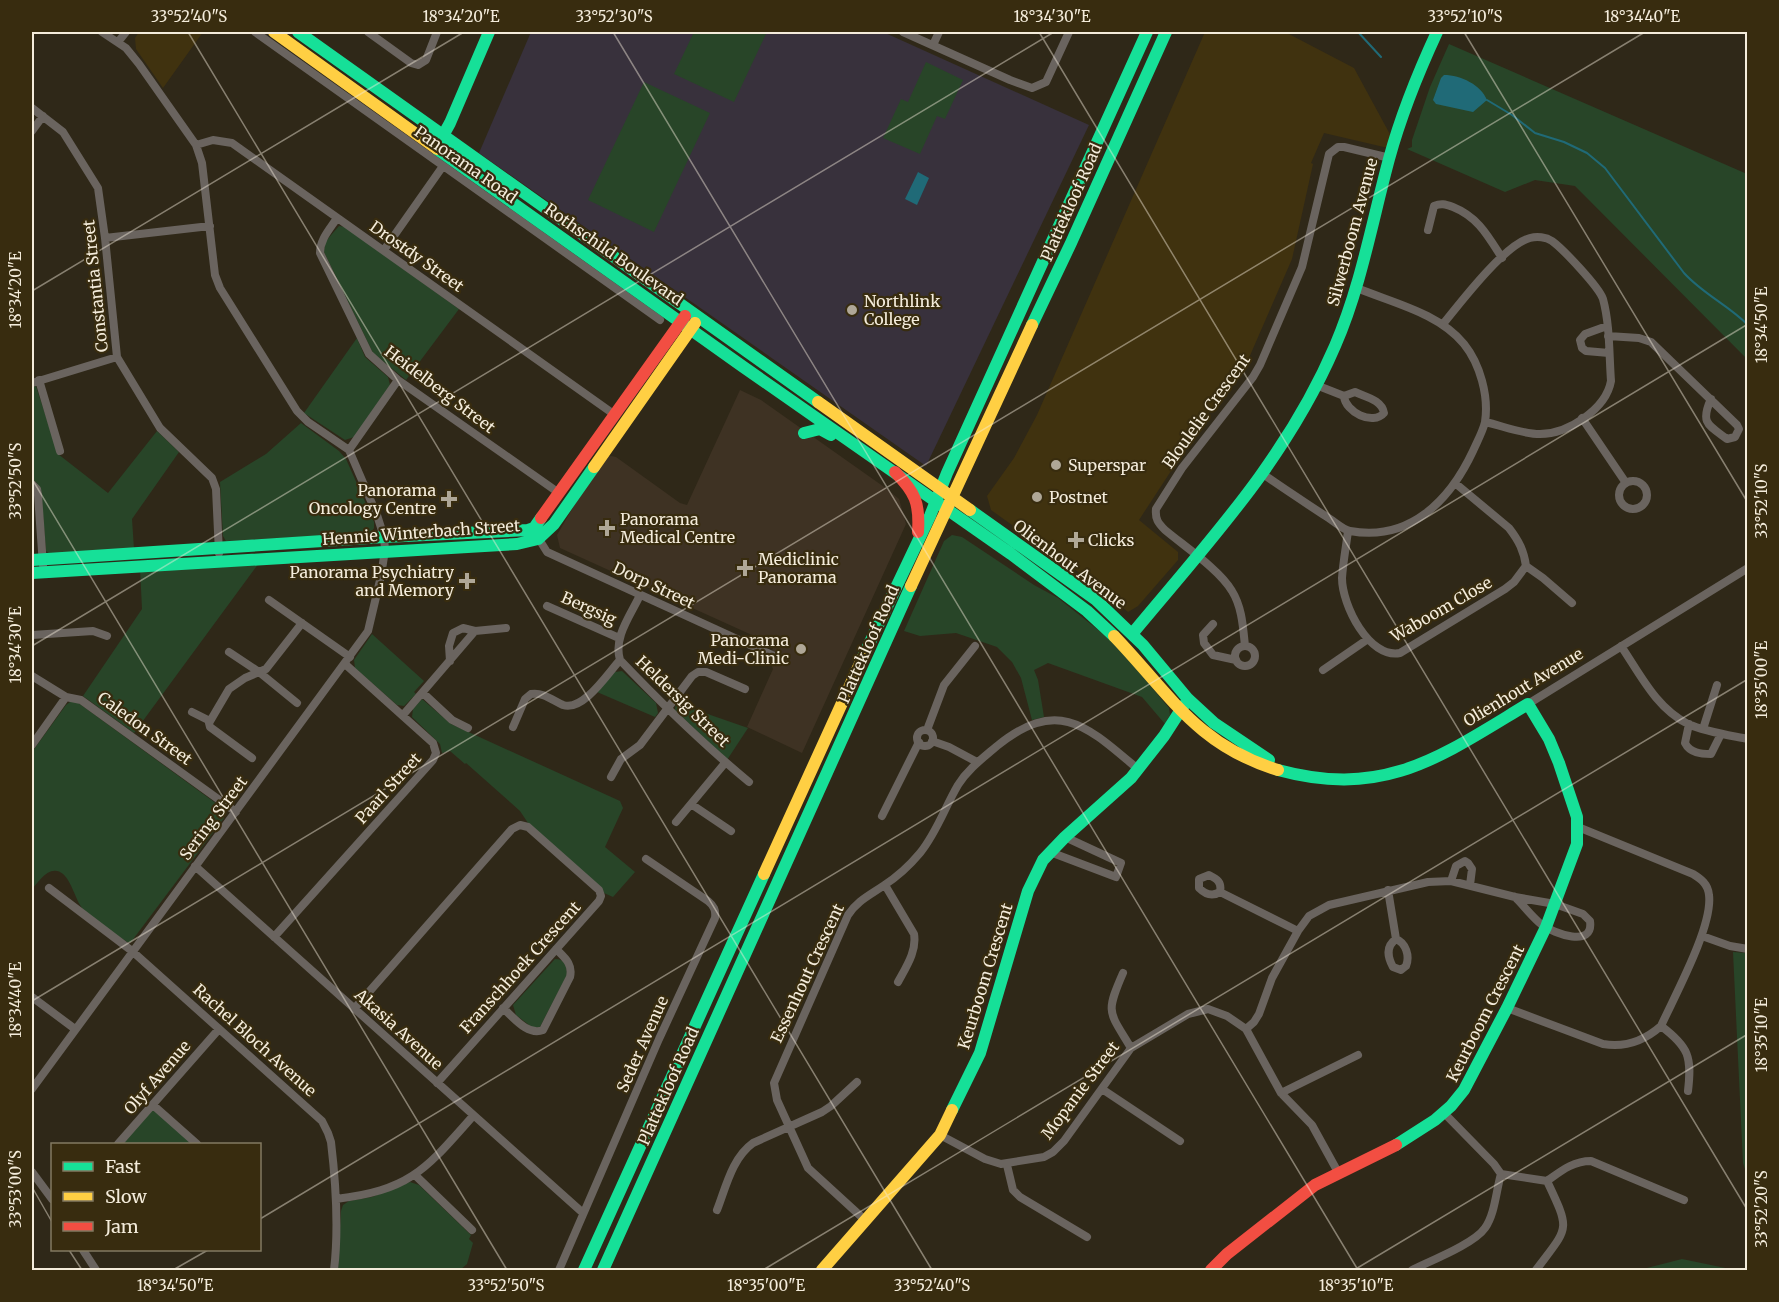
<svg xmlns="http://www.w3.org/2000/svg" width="1779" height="1302" viewBox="0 0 1779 1302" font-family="Merriweather,serif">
<rect width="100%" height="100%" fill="#2f2818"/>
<path fill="#40320f" d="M139,32h64l-40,56 -27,-39 -1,-11z
M1205,32h80l69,36 38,70 -4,10 -64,-15 -13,30 2,1 -21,95 -47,108 -33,41 -73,112 39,32v8l-40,46 -10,6 -26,-22 -8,-12 -6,1 -97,-69 -4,-14 27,-38 23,-43z"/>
<path fill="#38313c" d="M531,32h352l206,93 -163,341 -447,-313z"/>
<path fill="#3e3223" d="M740,390l21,10 126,89 12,10 7,25 -104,229 -55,-26 26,-58 -4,-10 5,-14 -214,-97 -3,-13 29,-50 20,-28 5,-1 5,1 64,46 7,2z"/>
<path fill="#284528" d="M694,32h73l-33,70 -60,-28z
M1449,44l298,130v185l-172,-173 -40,-6 -30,12 -98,-43 5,-2v-7l18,-53z
M926,62l37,18 -18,39 -8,-3 -17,38 -37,-16 18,-39 7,3z
M644,82l66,31 -56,119 -66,-32z
M339,226l6,1 114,82 -53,71 -33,-27 -49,-101 1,-10z
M357,338l8,19 23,20 2,8 -36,52 -9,3 -41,-27z
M36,386l22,68 50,39 49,-62 22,21 -47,67 2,30 -84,5 -4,-3 -5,-61 -4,-7 -5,-4v-92z
M301,423l38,28 7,8 28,63v6l-3,5 -145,8 -3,-5 -3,-54 46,-28z
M952,535l10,2 72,48 24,13 44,35 17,15 50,60 1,7 -5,9 -23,-27 -94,-34 -14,7 4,10 6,37 -12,3 -11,-42 -9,-16 -15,-15 -41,-14 -36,3 -16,-5 40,-90z
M259,563l-125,170 -51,-37 59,-87 -2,-41z
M372,634l52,47 -10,11 2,2 -12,12 -7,-1 -42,-37 -1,-8z
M622,671l34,32 2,10 -3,4 -58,-25 18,-20z
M422,699l29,25 169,77 3,7 -18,39 30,25 -22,25 -9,-4 -1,-3 -75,-67 -8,-12 -54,-48 -1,1 -15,-13 -8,2 -2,-9 -28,-27 1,-8z
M70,702h7l144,105 3,5v6l-93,124h-4c-14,-10 -39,-23 -47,-37 -6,-10 -11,-32 -23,-34 -11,-2 -19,12 -25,18v-137l34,-47z
M676,703l72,25 -21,32 -52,-50z
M1733,952l14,1v222l-4,-12z
M555,959c10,0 12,7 12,16l-27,52 -7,1 -17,-13 -3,-10z
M153,1105l44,39h-79z
M410,1182l9,3 52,50 -2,4 4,4 -6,21 -7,6h-122l3,-59 2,-6 6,-4 23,-4z
M1682,1259l53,11h-96z"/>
<path fill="#206a77" d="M1444,75c17,0 37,10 43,25l-14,12 -37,-8 -3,-4 8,-22z
M918,172l11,6 -12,27 -12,-6z"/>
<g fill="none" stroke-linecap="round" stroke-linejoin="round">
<path stroke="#206a77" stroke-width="2" d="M1358,32l23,25
M1487,100l25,15 23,18 29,9 23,11 18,15 79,105c19,21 44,32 64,52"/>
<path stroke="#6a645f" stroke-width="8" d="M255,32l405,288
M368,32l43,31 7,2 8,-5 11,-28
M903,32l107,48 22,8 14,-6 23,-50
M118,42l8,-10
M933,45l6,-13
M32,108l31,24 35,56 7,50 12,119 43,71 52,50 4,11 3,64
M32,131l11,-15
M196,145l17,-5 19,3 383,272
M337,218c-7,11 -17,21 -17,35l49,101 29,26 161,113
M1428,230l6,-24c7,-3 11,-2 19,1 25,10 35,29 49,51
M105,238l105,-12
M384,250l59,-84
M1443,324c18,-22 61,-79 87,-86 7,-2 16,-1 22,3 11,8 47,46 51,58 7,26 6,55 8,82 -5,28 -43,53 -71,53 -18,0 -37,-8 -55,-12
M1607,326l-22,8 -5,6 2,8 4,3 23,2
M1608,336l31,2 12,4 86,83 2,4 -4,8 -8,2c-19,-14 -27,-16 -16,-40
M39,380l21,71
M32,383l85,-26
M1316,385l28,11
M1355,392c11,5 27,8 29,21 -11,13 -39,-1 -40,-17z
M1582,418l44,65
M349,450l49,-70
M1263,474c21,15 43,29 64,43 7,4 16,13 23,14 60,11 100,-31 123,-80 4,-9 10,-20 12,-29 4,-26 -5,-58 -21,-78 -25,-31 -71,-41 -107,-56
M1619 495a14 14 0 1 1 28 0a14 14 0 1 1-28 0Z
M32,484l5,5 1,6 5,70
M1348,531c-2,16 -5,32 -6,47 0,27 27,81 58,75l105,-64 9,-7 12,-16c-2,-15 -7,-25 -17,-38l-54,-45
M537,536l10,16 227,104
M1526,566l17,12 29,25
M640,595c-9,20 -27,42 -20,65 41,43 83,84 129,122
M269,600l81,57
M547,606l72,32
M1213,624l-10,11 1,8 9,12 23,5
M32,635l61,-4 14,5
M1235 656a10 10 0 1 1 20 0a10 10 0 1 1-20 0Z
M1245,646c-2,-19 -3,-39 -13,-55 -12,-21 -48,-45 -67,-61 -7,-7 -10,-11 -9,-21l26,-41 71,-91 7,-12 42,-98 27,-113 9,-7h6l46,11
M1621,646c19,28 35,62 67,78 18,8 40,11 60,15
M229,652l30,20 38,31
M450,661l-1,-15 4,-13 10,-5 12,3
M1323,670l45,-31
M32,676l34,21 15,3 155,112
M423,693l29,27 16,8
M1528,704l220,-136
M192,712l18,9
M403,715l72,-84 31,-3
M1689,724l-4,19c5,10 16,11 26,11l10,-20
M513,727l12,-28 6,-5c12,-2 21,6 32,11 20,7 45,-32 57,-45
M1703,729l14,-44
M927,730l17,-45 31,-39
M917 738a8 8 0 1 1 16 0a8 8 0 1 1-16 0Z
M932,741l17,6 28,15
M32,745l34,-48
M252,758l-42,-31 -1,-4 20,-34 16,-11 21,-9 36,-46
M611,777l10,-18 19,-14 52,-69 6,-4h8l39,17
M691,804l40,27
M882,816l37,-74
M676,822l49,-59
M1050,852l66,25 5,-14 -56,-26
M195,866l388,347
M1451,881l5,-15 9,-5 3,2 4,6 -2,16
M885,885l29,49c3,17 -8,33 -16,48
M49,888l83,63 190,170 6,12 3,9c5,42 8,86 3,128
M1388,890l8,49c10,4 14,17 10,27l-5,4 -8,-3c-6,-11 -7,-21 3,-28
M1220,892c2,-10 -3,-13 -11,-17l-10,4v9c6,6 13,9 21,4l78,39
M1702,936l28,10 18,3
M274,937l159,-177 3,-7 -3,-10 -88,-79
M1123,973c-18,41 -14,38 8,75
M32,997l43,32
M503,1008c11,10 25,28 40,22l27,-53c3,-13 -5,-19 -14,-28
M1507,1008l96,36c23,4 41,-3 58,-18 14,-31 52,-100 48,-131 -1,-11 -8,-16 -16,-21l-115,-47
M354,1009l158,-180 8,-4 8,2 71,63 2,6 -2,5 -162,182
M1661,1026c28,21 31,31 27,65
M1246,1029l8,-7 5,-8 13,-36 26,-47 11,-15 20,-11 99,-23 23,-1 64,16 40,7 28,10 7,7c4,28 -36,12 -48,4 -10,-8 -18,-19 -27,-28
M32,1089l336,-458 13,-55 4,-26 -1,-13 -7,-22 -28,-65 -41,-28 -11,-11 -77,-123 -5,-13 -13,-112 -6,-18 -57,-81 -13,-16 -24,-16
M1102,1089l78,52
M1281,1093l77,-38
M153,1105l44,39
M940,1135l45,24 16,5 43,-7 9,-5 11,-11 67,-93 57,-34 20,-5 19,7 19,13 35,64 31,32 27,49
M118,1144l101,-115
M1007,1165l6,25 7,7 67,40
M32,1172l20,27
M1501,1174l46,7
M415,1175l57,55
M1547,1181c14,-10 26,-20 44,-20l93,39
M336,1199c75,-9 90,-30 137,-83
M717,1210c9,-23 15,-52 36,-67l69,-31 9,-6 26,-24
M866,1221l-58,-53 -31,-68 -3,-17 74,-168c9,-14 22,-20 35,-29 14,-9 27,-21 37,-33 17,-21 25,-46 38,-68 10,-16 25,-27 39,-39 62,-50 91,-19 142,24
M83,1250l13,20
M559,1270l100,-231 56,-121c1,-8 -1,-12 -7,-17l-62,-42
M1412,1270c18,-9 62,-26 73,-42 10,-14 11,-37 16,-54l-7,-10 -50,-51
M1536,1270c33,-44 35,-38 11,-89"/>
<path stroke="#16e098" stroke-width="12" d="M298,32l520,370
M440,141l10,-18 39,-91
M437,149l305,217 269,188 76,57 27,25
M1032,325l39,-82 95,-211
M804,433l16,-4 11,6
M970,510l125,89 48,46 45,54 26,24 55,37
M32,560l352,-23 144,-7 6,-2 7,-10
M32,573l485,-29 21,-5 16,-15 40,-57
M1132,634c77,-93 154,-174 203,-288 26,-60 37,-124 54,-187 12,-44 29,-86 48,-127
M863,657l67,-141 17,-43 200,-441
M1278,770c107,29 162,-13 250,-66l21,35 10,24 18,54v27l-31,83 -39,81 -43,82 -13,16 -16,14 -39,25
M952,1110l28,-57 48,-162 15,-31 22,-23 66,-59 33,-42 20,-31
M584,1270l180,-396
M603,1270l308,-684"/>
<path stroke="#ffcf43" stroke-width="12" d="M274,32l163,117
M818,402l152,108
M594,467l101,-144
M911,586l121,-261
M1114,636c55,57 82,109 164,134
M764,874l99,-217
M822,1270l118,-135 12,-25"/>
<path stroke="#f24e42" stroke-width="12" d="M895,472c20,20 25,31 23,60
M541,518l144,-202
M1211,1270l16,-16 88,-69 81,-40"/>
</g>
<path fill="none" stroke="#f4ecdb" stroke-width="1.5" stroke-opacity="0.45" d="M188,32l744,1238M613,32l745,1238M1039,32l709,1179M1464,32l284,471M32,291l432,-259M32,479l475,791M32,646l1022,-614M32,1001l1613,-969M32,1187l20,35M260,1219l1488,-895M69,1250l13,20M173,1270l35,-20M763,1270l985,-591M1354,1270l394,-236"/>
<g fill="#afa797" stroke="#382c0f" stroke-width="2">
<circle cx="852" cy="310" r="6"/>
<circle cx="1056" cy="465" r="6"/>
<circle cx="1037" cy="497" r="6"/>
<path d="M446 490h6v6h6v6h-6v6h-6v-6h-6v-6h6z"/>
<path d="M604 519h6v6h6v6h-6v6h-6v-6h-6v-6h6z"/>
<path d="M1073 531h6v6h6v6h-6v6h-6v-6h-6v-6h6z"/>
<path d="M742 559h6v6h6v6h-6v6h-6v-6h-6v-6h6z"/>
<path d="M464 572h6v6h6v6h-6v6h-6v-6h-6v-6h6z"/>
<circle cx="801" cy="649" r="6"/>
</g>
<g text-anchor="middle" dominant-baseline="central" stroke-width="4.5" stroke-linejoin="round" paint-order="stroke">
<g font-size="16" fill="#f4ecdb" stroke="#382c0f">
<text transform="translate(466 164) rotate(35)">Panorama Road</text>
<text transform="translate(1071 202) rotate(-66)">Plattekloof Road</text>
<text transform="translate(1352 232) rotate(-75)">Silwerboom Avenue</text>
<text transform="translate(614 254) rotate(35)">Rothschild Boulevard</text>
<text transform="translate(417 256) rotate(35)">Drostdy Street</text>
<text transform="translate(95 286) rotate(-96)">Constantia Street</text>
<text transform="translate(440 389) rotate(37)">Heidelberg Street</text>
<text transform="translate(1206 411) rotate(-54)">Bloulelie Crescent</text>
<text transform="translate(421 532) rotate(-4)">Hennie Winterbach Street</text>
<text transform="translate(1070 564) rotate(37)">Olienhout Avenue</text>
<text transform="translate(654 585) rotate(25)">Dorp Street</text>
<text transform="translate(589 608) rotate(24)">Bergsig</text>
<text transform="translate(1441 609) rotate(-30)">Waboom Close</text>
<text transform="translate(868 644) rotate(-66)">Plattekloof Road</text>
<text transform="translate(1523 687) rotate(-31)">Olienhout Avenue</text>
<text transform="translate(683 701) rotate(44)">Heldersig Street</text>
<text transform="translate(145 728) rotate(36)">Caledon Street</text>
<text transform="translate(388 788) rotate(-48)">Paarl Street</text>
<text transform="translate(213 818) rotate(-53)">Sering Street</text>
<text transform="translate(520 967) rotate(-48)">Franschhoek Crescent</text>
<text transform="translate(807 973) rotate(-65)">Essenhout Crescent</text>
<text transform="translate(985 976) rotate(-73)">Keurboom Crescent</text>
<text transform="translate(1485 1013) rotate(-63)">Keurboom Crescent</text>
<text transform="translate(399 1029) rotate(42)">Akasia Avenue</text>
<text transform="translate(255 1040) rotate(42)">Rachel Bloch Avenue</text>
<text transform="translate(642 1044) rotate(-66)">Seder Avenue</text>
<text transform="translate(157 1077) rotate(-49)">Olyf Avenue</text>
<text transform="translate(668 1086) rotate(-66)">Plattekloof Road</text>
<text transform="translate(1080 1090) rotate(-53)">Mopanie Street</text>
</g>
<g font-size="16" fill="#f4ecdb" stroke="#382c0f" text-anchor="start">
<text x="864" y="301">Northlink<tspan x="864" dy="18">College</tspan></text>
<text x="1068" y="465">Superspar</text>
<text x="436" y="490" text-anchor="end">Panorama<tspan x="436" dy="18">Oncology Centre</tspan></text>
<text x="1049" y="497">Postnet</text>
<text x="620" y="519">Panorama<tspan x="620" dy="18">Medical Centre</tspan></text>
<text x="1088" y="540">Clicks</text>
<text x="758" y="559">Mediclinic<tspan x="758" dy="18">Panorama</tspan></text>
<text x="454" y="572" text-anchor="end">Panorama Psychiatry<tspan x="454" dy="18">and Memory</tspan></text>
<text x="789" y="640" text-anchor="end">Panorama<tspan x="789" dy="18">Medi-Clinic</tspan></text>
</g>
</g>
<rect width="1779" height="1302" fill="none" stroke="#382c0f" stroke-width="66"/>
<rect x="51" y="1143" width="210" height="108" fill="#382c0f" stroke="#837961" stroke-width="1.5"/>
<rect x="63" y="1162" width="30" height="9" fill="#16e098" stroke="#837961" stroke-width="1.5"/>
<text x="105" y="1173" font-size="18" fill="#f4ecdb">Fast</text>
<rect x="63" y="1192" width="30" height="9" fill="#ffcf43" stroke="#837961" stroke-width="1.5"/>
<text x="105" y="1203" font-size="18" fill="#f4ecdb">Slow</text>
<rect x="63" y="1222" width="30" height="9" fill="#f24e42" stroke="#837961" stroke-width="1.5"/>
<text x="105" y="1233" font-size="18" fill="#f4ecdb">Jam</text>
<rect x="33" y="33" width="1713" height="1236" fill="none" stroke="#f4ecdb" stroke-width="2"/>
<g font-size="15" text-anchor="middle" fill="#f4ecdb">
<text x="189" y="22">33°52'40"S</text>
<text x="461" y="22">18°34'20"E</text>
<text x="614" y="22">33°52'30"S</text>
<text x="1052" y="22">18°34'30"E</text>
<text x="1465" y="22">33°52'10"S</text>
<text x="1642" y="22">18°34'40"E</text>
<text transform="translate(16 290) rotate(-90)" y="5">18°34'20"E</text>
<text transform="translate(1762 325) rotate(-90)" y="5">18°34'50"E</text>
<text transform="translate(16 481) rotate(-90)" y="5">33°52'50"S</text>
<text transform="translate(1762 501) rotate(-90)" y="5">33°52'10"S</text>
<text transform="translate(16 645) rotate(-90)" y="5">18°34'30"E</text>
<text transform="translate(1762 680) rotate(-90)" y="5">18°35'00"E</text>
<text transform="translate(16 1000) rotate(-90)" y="5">18°34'40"E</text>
<text transform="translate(1762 1035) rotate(-90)" y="5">18°35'10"E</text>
<text transform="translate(16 1189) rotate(-90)" y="5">33°53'00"S</text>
<text transform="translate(1762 1209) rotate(-90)" y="5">33°52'20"S</text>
<text x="175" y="1291">18°34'50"E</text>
<text x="506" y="1291">33°52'50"S</text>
<text x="766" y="1291">18°35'00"E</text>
<text x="932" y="1291">33°52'40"S</text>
<text x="1356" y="1291">18°35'10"E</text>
</g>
</svg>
